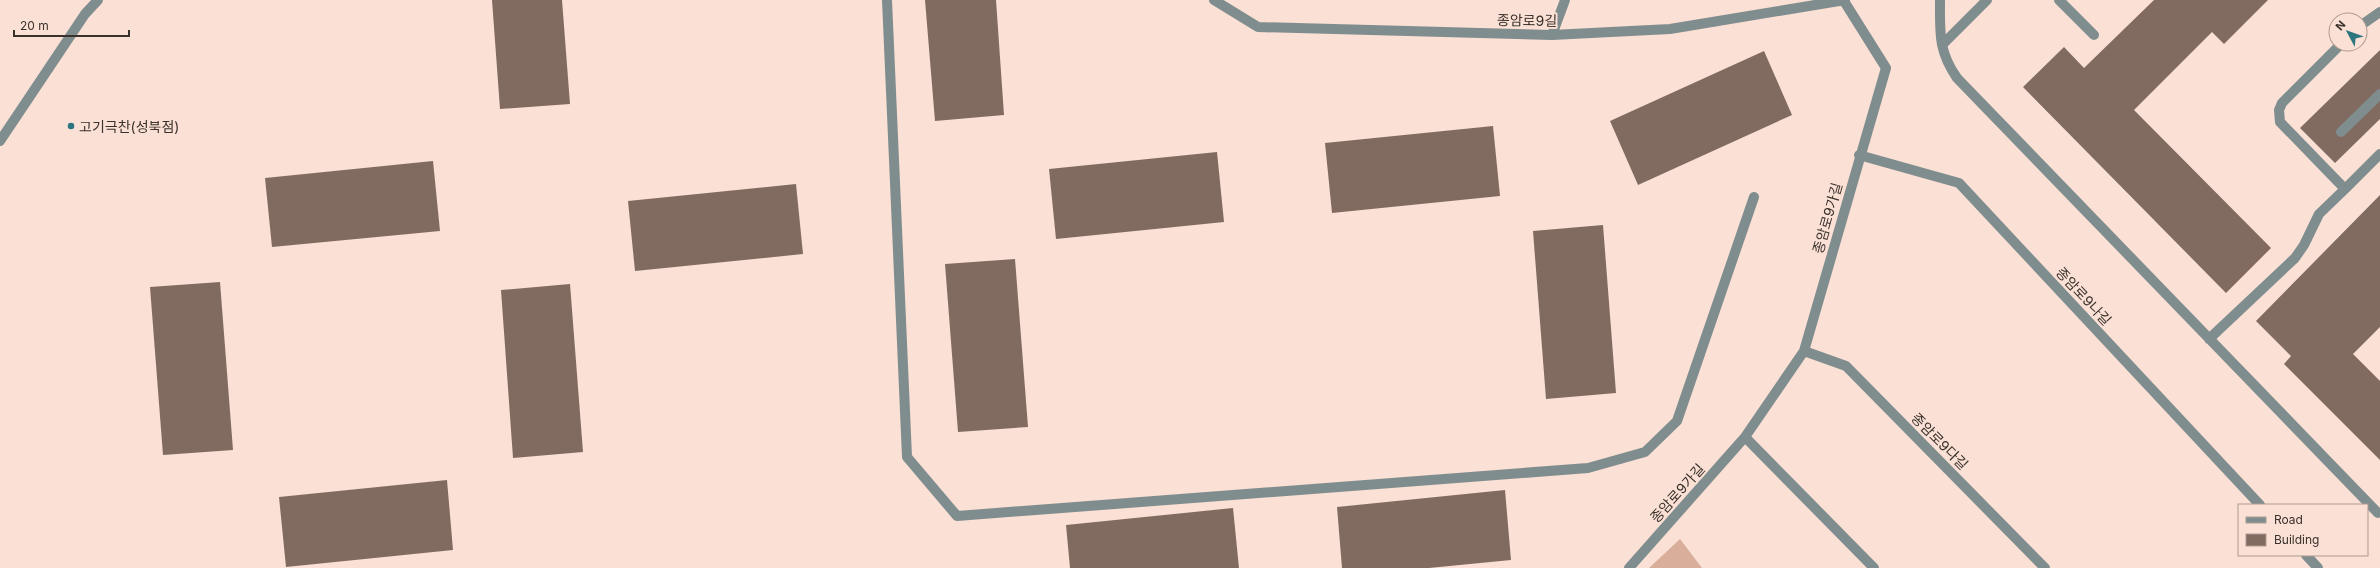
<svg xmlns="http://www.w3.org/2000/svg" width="2380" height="568" viewBox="0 0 2380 568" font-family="Inter,'Noto Sans KR',sans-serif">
<rect width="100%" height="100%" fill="#fae0d5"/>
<path fill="#d9af9c" d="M1680,539l22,29h-53z"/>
<path fill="#816b61" d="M492,0h70l8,104 -70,5z
M925,0h71l8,115 -69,6z
M2154,0h114l-44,44 -12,-12 -78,78 137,138 -45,45 -203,-206 41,-40 20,21z
M2380,50v69l-45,44 -35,-35z
M1764,51l28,64 -154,70 -28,-64z
M1493,126l7,70 -168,17 -7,-70z
M1217,152l7,70 -168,17 -7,-70z
M433,161l7,70 -168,16 -7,-69z
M796,184l7,70 -168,17 -7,-70z
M2380,195v132l-27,27 27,27v79l-96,-96 7,-8 -35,-35z
M1603,225l13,168 -70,6 -13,-168z
M1015,259l13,168 -70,5 -13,-168z
M220,282l13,168 -70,5 -13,-168z
M570,284l13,168 -70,6 -12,-168z
M447,480l6,70 -167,17 -7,-70z
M1505,490l6,70 -82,8h-87l-5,-61z
M1233,508l6,60h-169l-4,-43z"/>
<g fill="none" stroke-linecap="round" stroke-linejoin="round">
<path stroke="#808d8e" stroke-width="10" d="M887,0l20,457 50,59 631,-48 57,-16 32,-31 77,-224
M1214,0l44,27 294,8 118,-6 175,-29
M1940,0c0,32 -2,51 17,78l421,435
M2059,0l35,35
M2360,26l20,-14
M1552,35l13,-35
M2341,44l-59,59 -3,7 1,12 65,67 35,-35
M1942,45l45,-45
M2341,132l39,-38
M0,141l85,-127 13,-14
M1859,155l100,28 301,322
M2209,339l86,-81 9,-13 15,-31 26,-25
M1804,351l42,15 199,202
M1745,437l129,131
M2306,555l12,13
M1629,568l116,-131 59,-86 82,-283 -42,-67"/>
</g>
<circle fill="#2d757e" stroke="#fae0d5" stroke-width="1.5" cx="71" cy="126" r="4"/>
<g text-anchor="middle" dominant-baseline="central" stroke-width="4" stroke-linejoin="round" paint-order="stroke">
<g font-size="14" fill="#3a312c" stroke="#fae0d5">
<text transform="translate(1527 20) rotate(1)">종암로9길</text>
<text transform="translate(1827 218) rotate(-74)">종암로9가길</text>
<text transform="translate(2084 296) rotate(47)">종암로9나길</text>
<text transform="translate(1940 441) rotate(45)">종암로9다길</text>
<text transform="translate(1677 493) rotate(-48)">종암로9가길</text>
</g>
<g font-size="14" fill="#3a312c" stroke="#fae0d5" text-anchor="start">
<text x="79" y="126">고기극찬(성북점)</text>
</g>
</g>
<rect x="2238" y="504" width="130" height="52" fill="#fae0d5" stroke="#ad9a91"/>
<rect x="2246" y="517" width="20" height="6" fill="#808d8e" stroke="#ad9a91"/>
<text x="2274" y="524" font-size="12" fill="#3a312c">Road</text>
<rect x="2246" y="534" width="20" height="12" fill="#816b61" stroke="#ad9a91"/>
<text x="2274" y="544" font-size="12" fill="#3a312c">Building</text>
<g transform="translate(2348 32) rotate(311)"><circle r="19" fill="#fae0d5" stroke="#ad9a91"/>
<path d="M0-3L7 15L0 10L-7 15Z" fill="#2d757e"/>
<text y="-6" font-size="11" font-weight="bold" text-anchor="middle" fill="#3a312c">N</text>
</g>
<path d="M14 30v6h115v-6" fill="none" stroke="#3a312c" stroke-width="2"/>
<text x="20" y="30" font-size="12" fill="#3a312c" stroke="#fae0d5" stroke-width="3" paint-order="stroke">20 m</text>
</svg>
